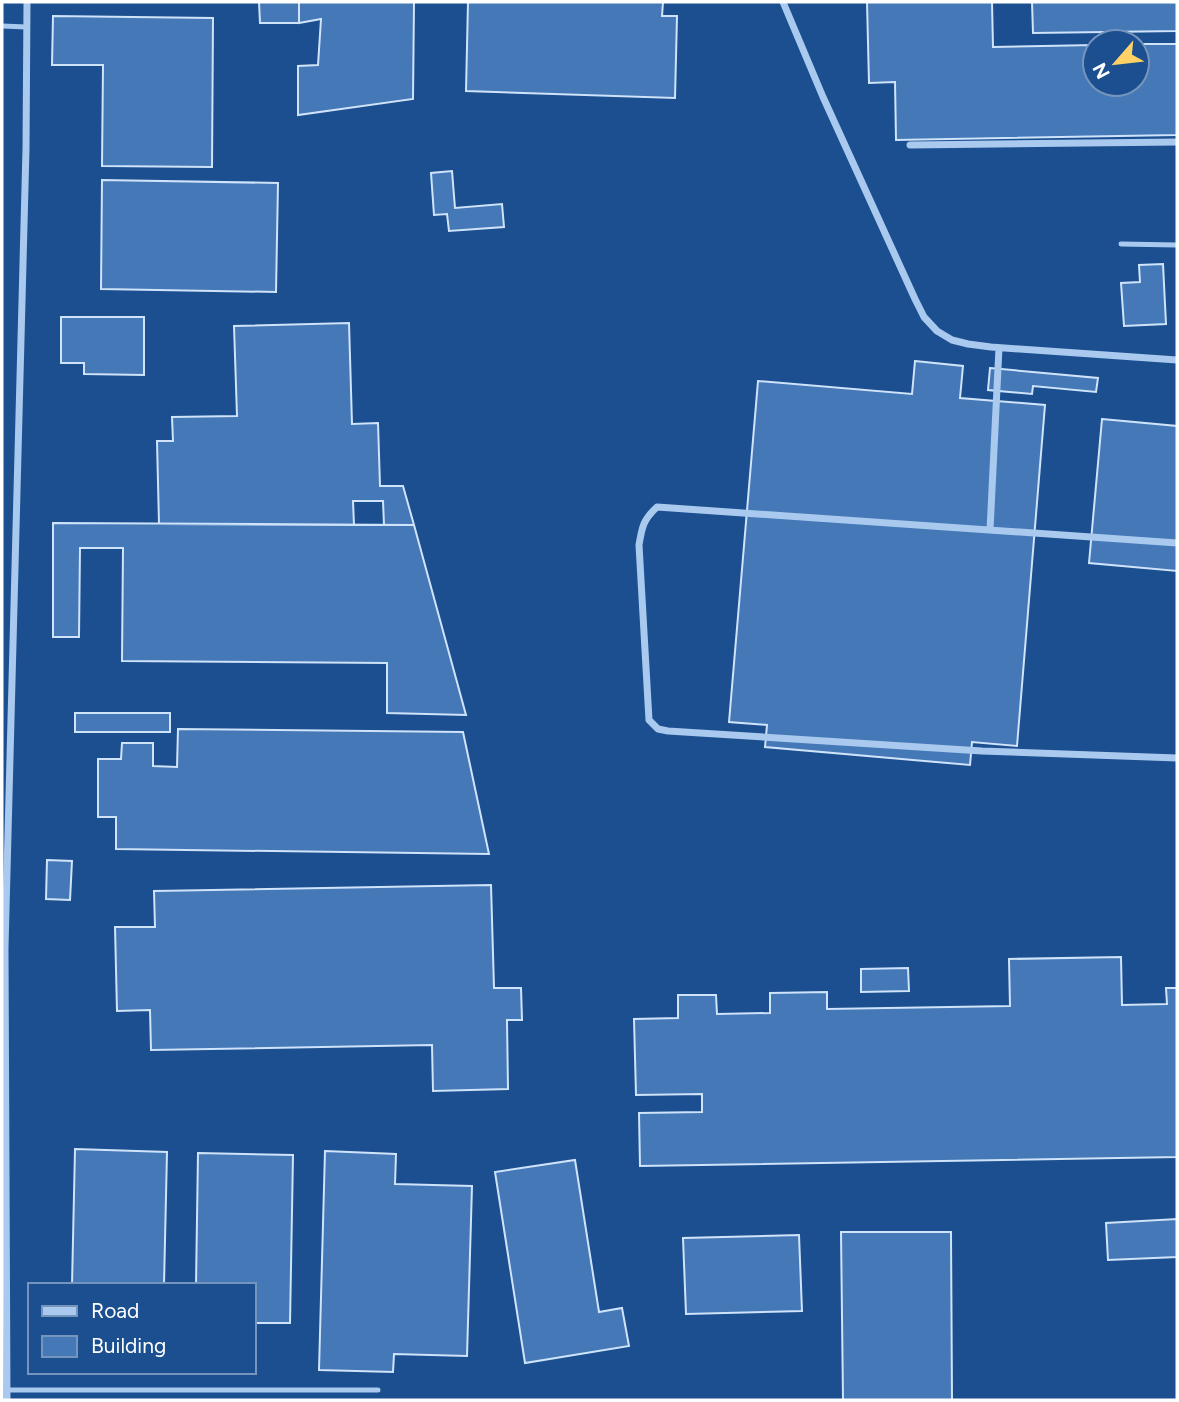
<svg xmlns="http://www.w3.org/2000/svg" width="1179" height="1402" viewBox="0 0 1179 1402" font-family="Figtree,sans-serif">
<rect width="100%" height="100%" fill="#1b4f8f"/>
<path fill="#4478b7" stroke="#cfe3fa" stroke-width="2" d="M259,2h40v21h-39z
M299,2h115l-1,97 -115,16v-49l20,-1 3,-46 -22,4z
M468,2h195l-1,14h15l-2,82 -209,-7z
M867,2h125l1,45 102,-2v39h42v-40h40v91l-281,5 -1,-58 -26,1z
M1032,2h145v29l-144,2z
M53,16l160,2 -1,149 -110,-1 1,-101h-51z
M452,171l3,37 47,-4 2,23 -55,4 -2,-17 -13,1 -3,-42z
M102,180l176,3 -2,109 -175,-3z
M1163,264l3,60 -42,2 -3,-43 19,-1 -1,-17z
M61,317h83v58l-60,-1v-11h-23z
M349,323l3,101 26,-1 2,63h23l11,39h-30l-1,-24h-30l1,24 -195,-1 -2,-83h16l-1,-24 65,-1 -3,-90z
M915,361l48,5 -3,32 85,7 -28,341 -45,-4 -2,23 -205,-18 2,-22 -38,-3 29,-341 154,13z
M990,368l108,10 -2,14 -63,-6 -1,8 -44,-4z
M1102,419l75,7v145l-88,-8z
M53,523l361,2 52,190 -79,-2v-50l-265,-2 1,-113h-43l-1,89h-26z
M75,713h95v19h-95z
M178,729l285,3 26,122 -373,-5v-32h-18v-58h23l1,-16h31v23l24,1z
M47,860l25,1 -2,39 -24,-1z
M491,885l3,103h27l1,32h-15l1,69 -75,2 -1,-46 -281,5 -1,-40 -33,1 -2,-84h40l-1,-36z
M1121,957l1,48 45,-1 -1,-16h11v169l-537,9 -1,-53 63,-1v-18l-66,1 -2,-76 44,-1v-23h38l1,19 53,-1v-20l57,-1v17l183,-3 -1,-47z
M908,968l1,23 -48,1v-23z
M75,1149l92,3 -3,133h-92z
M325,1151l71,3 -1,30 77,2 -5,170 -73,-2 -1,18 -74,-2z
M198,1153l95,2 -3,168h-36v-38h-58z
M575,1160l24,152 23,-4 7,38 -104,17 -30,-191z
M1177,1219v38l-69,3 -2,-37z
M841,1232h110l1,168h-109z
M799,1235l3,76 -116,3 -3,-76z"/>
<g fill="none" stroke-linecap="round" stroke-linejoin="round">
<path stroke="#a9c9ee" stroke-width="5" d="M2,26l25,1
M1121,244l56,1
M7,1390h371"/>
<path stroke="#a9c9ee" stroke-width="7" d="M783,2l40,95 92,202 9,18 13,14 15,9 16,4 23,3 186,13
M910,145l267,-3
M990,530l9,-182
M1177,543l-520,-36c-14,13 -15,20 -18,38l10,175 9,9 10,2 314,20 195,7
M7,1400l-2,-452 21,-799 1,-147"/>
</g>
<rect width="1179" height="1402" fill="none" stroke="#ffffff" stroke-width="7"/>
<rect x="28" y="1283" width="228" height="91" fill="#1b4f8f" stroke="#7695bc" stroke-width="2"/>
<rect x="42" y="1306" width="35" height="10" fill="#a9c9ee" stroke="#7695bc" stroke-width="2"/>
<text x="91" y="1318" font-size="21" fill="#ffffff">Road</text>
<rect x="42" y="1336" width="35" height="21" fill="#4478b7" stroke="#7695bc" stroke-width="2"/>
<text x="91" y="1353" font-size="21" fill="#ffffff">Building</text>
<g transform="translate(1116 63) rotate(242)"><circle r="33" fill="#1b4f8f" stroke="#7695bc" stroke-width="2"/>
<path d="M0-5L12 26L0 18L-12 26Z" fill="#ffd166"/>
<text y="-10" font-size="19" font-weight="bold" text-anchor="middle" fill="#ffffff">N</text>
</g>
</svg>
